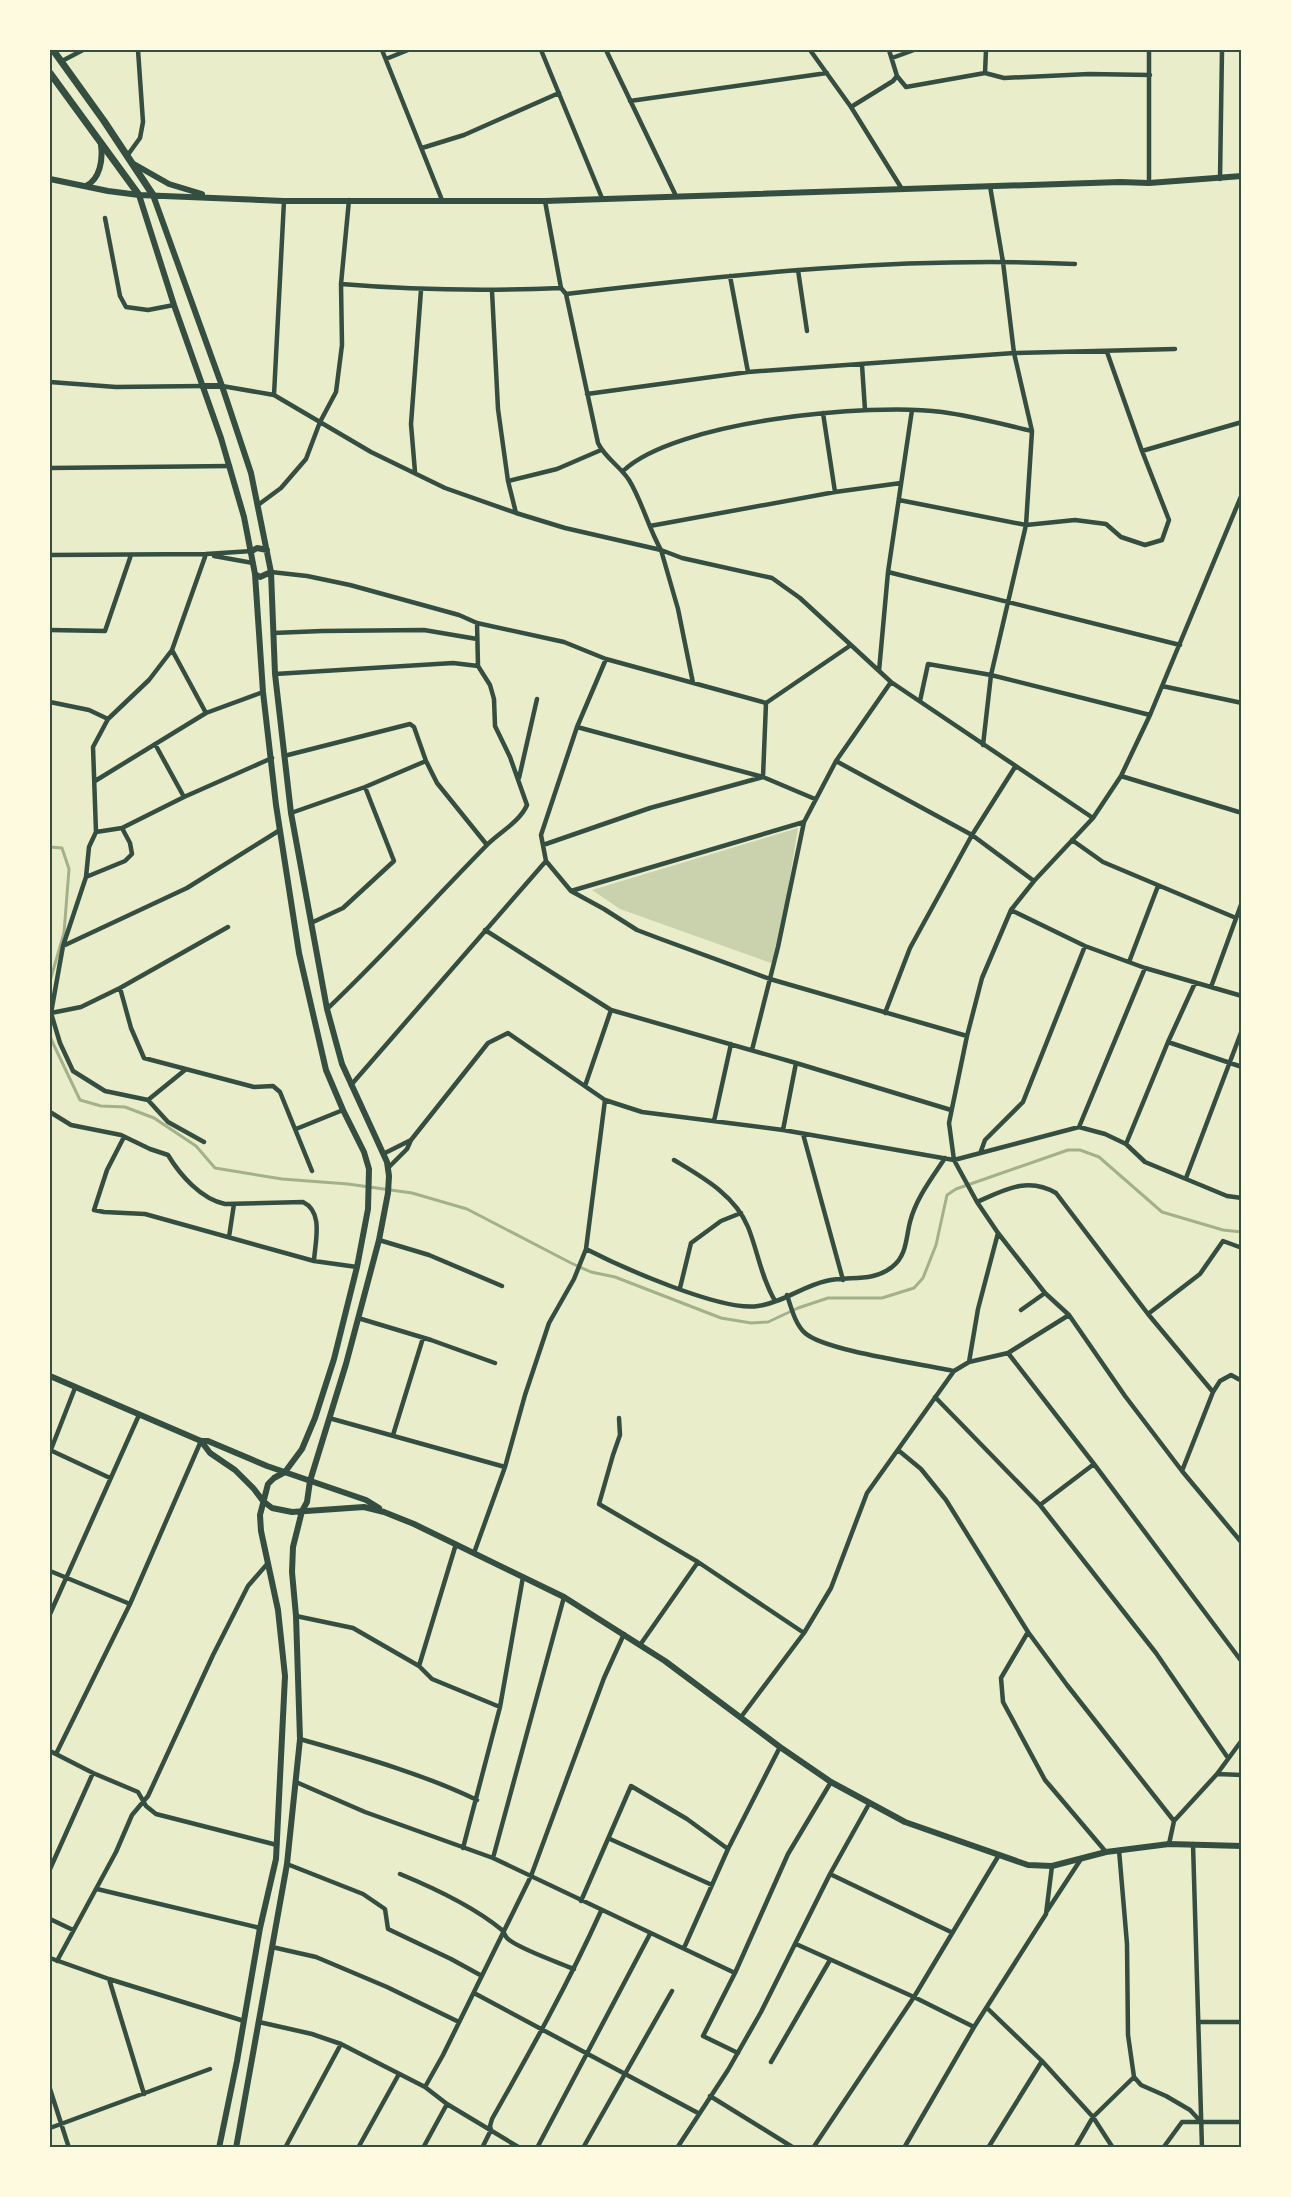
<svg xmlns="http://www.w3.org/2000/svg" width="1291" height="2197" viewBox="0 0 1291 2197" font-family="Karla,sans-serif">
<rect width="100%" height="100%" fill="#e9edc9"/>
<path fill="#cad2ad" d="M798,828l-21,128 -6,7 -151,-54 -28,-19z"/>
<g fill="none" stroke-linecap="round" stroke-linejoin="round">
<path stroke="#a3b18a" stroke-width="3" d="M50,847l12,1 7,21 -5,64 -14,48
M50,1037l30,63 21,6 24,1 29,11 42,28 19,22 67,11 66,5 64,9 55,16 104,54 20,9 24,5 106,41 30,5 17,-1 30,-14 30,-10h54l32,-10 9,-10 13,-33 11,-50 9,-6 112,-39h12l19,7 63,55 61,18 19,2"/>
<path stroke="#344e41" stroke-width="4.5" d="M382,50l60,150
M541,50l61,148
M606,50l70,146
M810,50l41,57 51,82
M889,50l8,26 9,11 79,-14 19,5 85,-4 61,1
M892,58l22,-8
M386,59l22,-9
M62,61l21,-11
M985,73l1,-23
M630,101l197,-28
M851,107l42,-26 4,-5
M422,148l42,-13 95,-42
M127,156l13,-18 3,-16 -5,-72
M1220,179l2,-129
M1149,183v-133
M545,201l16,87 5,6 32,149c7,15 22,23 31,37 13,21 19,47 32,70l21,8 90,20 28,20 91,84 202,136
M105,218l15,78 6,11 22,3 26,-5
M798,270l9,61
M730,276l18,96
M341,284c73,6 146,7 220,4
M492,291l6,118 10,72
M566,294c169,-20 339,-38 509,-30
M1107,352l35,99 100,-29
M862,365l3,45
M50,382l66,5 86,-1
M222,386l52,9 97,57 74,36 71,25 -8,-32 49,-12 44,-19
M587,394l161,-22 266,-19 161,-4
M274,395l10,-194
M823,413l12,79
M50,468l180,-2
M623,471c52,-50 248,-69 319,-59 30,4 60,12 90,19
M415,472l-4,-48 10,-134
M1242,494l-92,221 -29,61 -28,42 -59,63 -23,29 -29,68 -15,58 -18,87 5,37 23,42 21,31 47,60 24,22 56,81 57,75 60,72
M899,500l127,25 49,-5 31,4 15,13 24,8 17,-5 7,-20 -27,-69
M258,505l23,-17 25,-29 14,-37 16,-30 6,-47 -1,-61 8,-84
M516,513l49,15 96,22 17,59 15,74
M650,526l185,-34 66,-9
M50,555l156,-1 46,-3
M214,556l39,7
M271,572l36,4 43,9 109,30 18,8 87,19 42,17 160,44
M888,572l292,73
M50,630l55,1 26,-76
M273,633l49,-2 102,-1 53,9
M172,650l34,63
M606,659l-29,68 -36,108 5,26 25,30 33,18 33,21 21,8 112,41 197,57
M879,671l9,-99 24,-162
M275,674l178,-11 25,3
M1162,686l80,17
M920,701l8,-37 63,11 159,40
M50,702l39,8 19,9
M577,727l186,50 52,22
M155,744l29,53
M983,745l8,-70 35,-150 6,-94 -18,-78 -11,-91 -13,-76
M284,756l126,-32 4,3 12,34 11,22 50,62
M836,761l136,74 62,46
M1121,776l121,37
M519,778l18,-79
M95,781l111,-68 57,-21
M291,813l74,-26 61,-26
M96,832l26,-4 62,-31 88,-39
M1072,840l31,22 133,56
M543,845l107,-37 113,-31 3,-74 85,-58
M86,877l39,-16 7,-7 -2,-11 -8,-15
M571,891l233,-69
M1011,910l74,36 60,22 97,28
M311,923l32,-15 51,-47 -29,-74
M485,930l126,80 185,53 155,47
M63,946l124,-58 93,-58
M1129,962l29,-76
M1211,987l31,-85
M120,988l11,40 13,30 110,29 19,-1 7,6 32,79
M327,1009c55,-52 105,-108 158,-162 13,-14 34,-24 42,-42l-17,-48 -15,-31 -1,-27 -4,-14 -12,-19 -1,-43
M51,1013l30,-6 39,-19 108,-61
M885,1013l25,-65 62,-113 43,-68
M1168,1042l74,25
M752,1050l26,-103 26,-125 32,-61 55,-79
M351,1085l195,-224
M585,1086l26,-76
M148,1100l37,-30
M50,1112l21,13 50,10 29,14 18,6c12,20 33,44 57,49l78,-2c21,10 12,40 11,59l43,6
M714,1121l17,-77
M1079,1127l66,-159
M296,1129l47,-19
M783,1130l13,-67
M803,1134l40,146
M124,1137l-17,33 -13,40 10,2 41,2 169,47
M204,1142l-36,-20 -20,-22 -43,-9 -32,-20 -13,-28 -9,-30 12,-67 23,-69 3,-30 7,-15 -3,-85 15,-28 41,-39 23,-30 34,-96
M1126,1144l42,-102 27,-59
M981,1151l4,-11 38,-38 62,-156
M383,1154l28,-14
M674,1160c28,17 61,35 74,67 10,25 13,50 27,74
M388,1168l19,-19 4,-9 77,-97 20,-10 97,67 37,12 141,18 171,30 125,-33 26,7 21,10 19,18 82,34 15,2
M1186,1178l56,-148
M977,1202c27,-12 51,-26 79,-9l92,121 65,78
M229,1237l5,-33
M379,1240l50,15 73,31
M586,1249c35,18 136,63 172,57 24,-3 45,-20 68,-25 22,-6 46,2 66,-14 15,-11 14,-30 18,-45 6,-24 22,-44 35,-64
M680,1288l11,-45 30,-22 20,-8
M787,1295c4,12 8,29 18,38 20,18 118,31 149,38
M1021,1310l24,-17
M1148,1314l52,-40 23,-33 19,7
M358,1318l73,22 64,23
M1008,1353l86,111 148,198
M969,1362l9,-53 20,-76
M935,1397l105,108 116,148 72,105
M329,1418l176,49
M619,1418l1,17 -7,20 -14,49 99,58 106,71
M393,1435l30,-97
M50,1450l60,28
M898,1450l23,19 25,31 82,132 39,53 107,136
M50,1452l25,-64
M1182,1471l31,-79 7,-11 11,-6 11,6
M1040,1505l54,-41
M474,1553l31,-86 20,-72 24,-72 25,-44 12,-30 19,-149
M50,1571l80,33
M50,1614l89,-199
M296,1616l57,12 66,38 13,13 68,28
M1028,1632l-27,46 2,24 42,78 61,72
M640,1645l58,-83
M419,1666l37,-122
M741,1717l63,-84 27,-45 36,-95 87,-122 15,-9 39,-9 61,-38
M300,1739c59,17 121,34 177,61
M50,1751l43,22 45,19 8,14 10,8 121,31
M56,1754l74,-150 71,-163
M1217,1774l25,1
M296,1782l69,30 128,46 242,115
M610,1839l102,46
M1169,1844l5,-23 43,-47 25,-34
M1193,1844l9,304
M463,1848l37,-141 23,-130
M1119,1850l8,94 1,91 6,42 7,8 25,11 24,14 12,13
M493,1858l71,-261
M287,1864l76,30 22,15 3,20 63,30 31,17
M50,1869l43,-96
M400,1874c34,14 73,32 102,56 2,2 3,6 5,8 9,10 53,25 67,31
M830,1874l121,58
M97,1889l163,39
M581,1901l50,-115 56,33 41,30
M1047,1911l34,-52
M50,1919l23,11
M796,1944l118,53 60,30
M272,1947l44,10 71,30 72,35
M684,1948l44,-99 52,-102
M50,1958l59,21 135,42
M57,1961l59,-109 16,-37 16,-19 65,-141 35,-69 20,-23
M109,1979l35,115
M474,1993l224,120
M987,2008l55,53 51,56 20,31
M259,2022l53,12 29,10 84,43 22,17 73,44
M1199,2022h43
M738,2053l-35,-17 32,-63 53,-119 43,-72
M771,2062l59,-102
M425,2087l18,-32 88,-179 73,-198 20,-44
M50,2089l19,59
M710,2096l84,52
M50,2128l160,-59
M285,2148l56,-104
M358,2148l41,-74
M423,2148l24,-44
M482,2148l9,-18 -1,-4 2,-7c39,-69 77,-137 109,-208
M537,2148l113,-214
M583,2148l89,-157
M677,2148l51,-78 33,-58 69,-138 39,-70
M813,2148l101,-151 85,-142
M904,2148l70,-121 72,-113 6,-48
M988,2148l54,-87
M1075,2148l18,-31 41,-40
M1163,2148l19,-26h60"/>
<path stroke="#344e41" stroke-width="6" d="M132,163l37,21 33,10
M50,179l58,12 31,4 145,6h261l575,-19 29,1 93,-7
M86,186c14,-7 17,-26 15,-41
M139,195l35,110 47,133 23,79 11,57 8,118 13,113 23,148 27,117 17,40 21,42 5,17 -1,40 -11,58 -23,92 -19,59 -13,31 -17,23 -11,6 -6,6 -8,31 1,16 17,79 7,66 -9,183 -16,69 -23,133 -18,87
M153,195l69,191 29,87 20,99 4,102 16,139 36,196 15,55 45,98 2,14 -1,17 -9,47 -33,124 -36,117 -3,21 -5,9 -9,36 -1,25 4,44 4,123 -13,125 -51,284
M202,386h20
M252,551l5,-3 10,2
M255,574l5,3 11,-5
M50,1376l151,65h7l59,25 99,34 13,8
M201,1441l9,12 25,17 19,19 9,12 9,7 20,4 72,-5 20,5 30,12 150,73 101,64 115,86 51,35 74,40 123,43 24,1 54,-14 63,-8 73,2"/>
<path stroke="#344e41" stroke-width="7" d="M53,50l51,71 49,74
M50,73l89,122"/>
</g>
<rect width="1291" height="2197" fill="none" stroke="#fefae0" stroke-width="102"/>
<rect x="51" y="51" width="1189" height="2095" fill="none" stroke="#344e41" stroke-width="2"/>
</svg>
